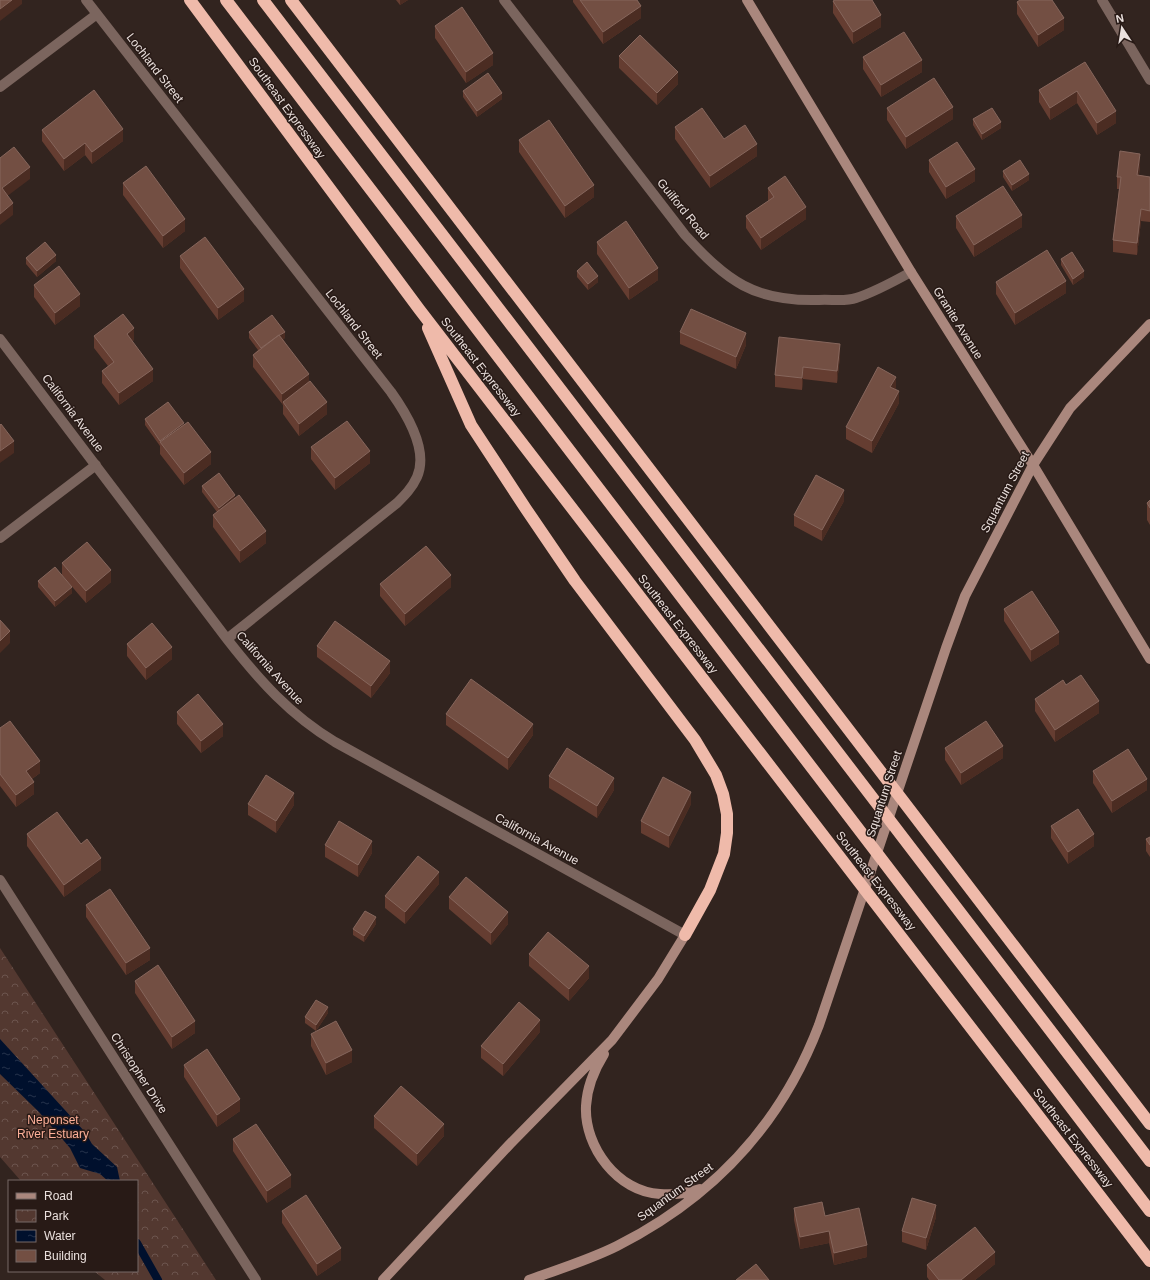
<svg xmlns="http://www.w3.org/2000/svg" width="1150" height="1280" viewBox="0 0 1150 1280" font-family="Helvetica,sans-serif">
<defs>
<pattern id="park-crowns" width="20" height="18" patternUnits="userSpaceOnUse"><rect width="20" height="18" fill="#533830"/><path d="M2 6a3 3 0 1 1 6 0M12 15a3 3 0 1 1 6 0" fill="none" stroke="#6c544e"/></pattern>
<pattern id="water-ripples" width="26" height="14" patternUnits="userSpaceOnUse"><rect width="26" height="14" fill="#00102d"/><path d="M2 4q2-2 4 0t4 0M15 11q2-2 4 0t4 0" fill="none" stroke="#25324b"/></pattern>
</defs>
<rect width="100%" height="100%" fill="#32241f"/>
<path fill="url(#park-crowns)" d="M0,948l216,332h-111l-11,-9h43v-90h-116l-21,-24z"/>
<path fill="url(#water-ripples)" d="M0,1039l85,93 7,12 25,23 3,14h-12l-8,-7 -20,-6 -10,-20 -31,-36 -39,-38z"/>
<g fill="none" stroke-linecap="round" stroke-linejoin="round">
<path stroke="#00102d" stroke-width="8" d="M137,1243l21,37"/>
<path stroke="#7b655e" stroke-width="10" d="M86,0l305,392c15,21 38,58 26,85 -5,11 -12,18 -20,26l-170,136
M504,0l181,235c42,46 69,67 134,65 11,-1 26,2 37,-2 19,-6 37,-16 55,-26
M1102,0l48,80
M0,87l97,-73
M0,339l227,300c32,41 63,76 108,103l350,193
M0,538l96,-73
M0,880l256,400"/>
<path stroke="#aa877d" stroke-width="10" d="M747,0l164,272 122,193 117,194
M604,1054c-10,16 -17,33 -18,52 -2,41 32,86 74,88 14,1 28,-1 40,-5
M383,1280l127,-136 102,-104 46,-61 27,-44
M529,1280c30,-11 60,-20 88,-34 95,-48 164,-121 202,-221l127,-377 19,-52 68,-131 37,-57 80,-84"/>
<path stroke="#efbaaa" stroke-width="12" d="M190,0l229,309 731,952
M226,0l924,1211
M263,0l887,1161
M291,0l859,1124
M428,328l43,97 55,84 49,72 120,159 21,35 7,19 4,20v19l-3,21 -14,36 -25,45"/>
</g>
<path fill="#653d31" d="M396,0h12l-8,5z
M573,0h64l4,18 -38,26 -30,-42z
M833,1l48,26 -28,17 -20,-31z
M1017,2l47,28 -26,17 -21,-33z
M435,26l58,39 -27,18 -31,-45z
M619,56l59,28 -21,21 -38,-37z
M863,57l59,15 -41,25 -18,-28z
M1085,62l31,61 -19,12 -20,-32 -27,17 -11,-18v-12z
M463,91l39,8 -25,18 -14,-20z
M887,108l66,11 -47,30 -19,-29z
M973,119l28,9 -19,12 -9,-15z
M675,127l49,12 33,17 -47,32 -35,-49z
M42,130l81,11 -31,23 -7,-9 -21,16 -22,-30z
M519,140l75,57 -29,21 -46,-66z
M929,160l46,21 -29,18 -17,-27z
M1140,166l-1,9 11,2v45l-9,-1 -4,34 -24,-3v-12l6,-51h-2v-12z
M1003,171l26,9 -17,11 -9,-14z
M123,183l62,48 -22,17 -40,-53z
M768,188l38,31 -45,31 -15,-22v-12l22,-15z
M956,216l66,11 -48,30 -18,-29z
M597,242l61,38 -29,20 -32,-46z
M180,256l64,45 -26,19 -38,-52z
M26,258l30,3 -19,16 -11,-13z
M1061,259l23,18 -11,8 -12,-20z
M577,271l21,11 -10,8 -11,-13z
M996,282l70,11 -51,32 -19,-31z
M34,285l46,21 -25,19 -21,-28z
M249,332l36,6 -2,1 26,43 18,32 -28,22 -16,-22v-9l-30,-38v-12l5,-5 -9,-12z
M680,332l66,13 -10,24 -56,-25z
M94,336l40,4 -2,1 21,40 -34,24 -17,-22v-12l6,-5 -14,-18z
M840,356l-3,27 -34,-4 -1,11 -27,-3v-12z
M896,389l3,14 -27,50 -26,-14v-12z
M145,419l39,6 27,39 -27,21 -24,-31v-8l-15,-21z
M311,447l59,16 -35,27 -24,-31z
M202,486l33,12 31,45 -26,20 -27,-36v-12l4,-3 -15,-20z
M1150,500v25l-3,-5v-17z
M844,501l-22,40 -28,-15v-11z
M62,563l49,19 -25,21 -24,-28z
M38,581l34,12 -17,14 -17,-20z
M380,584l71,3 -46,39 -25,-30z
M1004,609l55,35 -28,18 -27,-41z
M127,644l45,15 -26,21 -19,-24z
M317,646l73,27 -19,25 -54,-41z
M1066,685l33,28 -44,29 -20,-31v-12z
M177,712l46,24 -22,17 -24,-29z
M446,714l87,21 -25,35 -62,-45z
M0,728l40,45 -8,6 2,15 -18,13 -16,-21z
M945,748l58,10 -42,27 -16,-25z
M1093,771l54,19 -35,23 -19,-30z
M549,776l65,14 -17,28 -48,-30z
M248,804l46,1 -18,28 -28,-18z
M691,804l-22,44 -28,-15v-12z
M1051,826l43,20 -26,18 -17,-26z
M27,834l54,10 20,26 -37,27 -37,-51z
M1150,837v20l-4,-6v-12z
M325,845l47,8 -14,24 -33,-20z
M439,884l-34,40 -20,-16v-12z
M449,897l59,27 -17,21 -42,-36z
M86,905l64,55 -24,15 -40,-58z
M376,924l-12,18 -11,-7v-6z
M529,954l60,24 -20,23 -40,-35z
M135,981l60,52 -23,16 -37,-56z
M328,1013l-12,18 -11,-8v-6z
M540,1032l-37,44 -22,-18v-12z
M311,1034l41,28 -26,13 -15,-29z
M184,1065l56,46 -23,16 -33,-50z
M374,1116l70,20 -27,30 -43,-38z
M233,1139l58,48 -24,16 -34,-52z
M794,1208l31,8 42,41 -33,8 -5,-22 -29,6 -6,-29z
M282,1211l59,49 -24,16 -35,-53z
M936,1217l-10,33 -24,-8v-11z
M995,1264l-20,16h-46l-2,-3v-12z"/>
<path fill="#4b2c22" d="M12,0h10v4l-22,17v-12z
M400,0h8l-8,5z
M641,6v12l-38,26v-12z
M881,15v12l-28,17v-12z
M1064,18v12l-26,17v-12z
M493,53v12l-27,18v-11z
M922,60v12l-41,25v-12z
M678,72v12l-21,21v-12z
M1077,91v12l-27,17v-12z
M502,93v6l-25,18v-6z
M953,107v12l-47,30v-12z
M1116,111v12l-19,12v-12z
M1001,122v6l-19,12v-6z
M123,129v12l-31,23v-12z
M85,143v12l-21,16v-12z
M757,144v12l-47,32v-12z
M1140,154v12l-3,21v-12z
M30,167v12l-28,21v-12z
M975,169v12l-29,18v-12z
M1029,174v6l-17,11v-6z
M594,185v12l-29,21v-12z
M13,203v12l-13,10v-11z
M806,207v12l-45,31v-12z
M1141,209v12l-4,34v-12z
M1022,215v12l-48,30v-12z
M185,219v12l-22,17v-12z
M56,255v6l-19,16v-6z
M658,268v12l-29,20v-12z
M1084,271v6l-11,8v-6z
M598,276v6l-10,8v-6z
M1066,281v12l-51,32v-12z
M244,289v12l-26,19v-12z
M80,294v12l-25,19v-12z
M134,328v12l-7,6v-12z
M285,332v6l-23,17v-6z
M746,333v12l-10,24v-12z
M840,344v12l-3,27v-12z
M803,367v12l-1,11v-12z
M153,369v12l-34,24v-12z
M309,374v12l-26,16 -1,4v-12z
M896,377v12l-6,10v-12z
M899,391v12l-27,50v-12z
M327,402v12l-28,22v-12z
M184,423v6l-24,13v5v-6z
M14,441v12l-14,10v-12z
M370,451v12l-35,27v-12z
M211,452v12l-27,21v-12z
M844,490v11l-22,40v-11z
M235,495v6l-16,13v-6z
M266,531v12l-26,20v-12z
M111,570v12l-25,21v-12z
M451,575v12l-46,39v-12z
M72,587v6l-17,14v-6z
M10,631v12l-10,10v-12z
M1059,632v12l-28,18v-12z
M172,647v12l-26,21v-12z
M390,661v12l-19,25v-12z
M1099,701v12l-44,29v-12z
M223,724v12l-22,17v-12z
M533,724v11l-25,35v-12z
M1003,746v12l-42,27v-12z
M40,761v12l-14,10v-12z
M614,778v12l-17,28v-12z
M1147,779v11l-35,23v-12z
M34,782v12l-18,13v-12z
M691,792v12l-22,44v-12z
M294,793v12l-18,28v-12z
M1094,834v12l-26,18v-12z
M372,841v12l-14,24v-12z
M101,858v12l-37,27v-12z
M439,872v12l-34,40v-12z
M508,912v12l-17,21v-12z
M376,917v7l-12,18v-6z
M150,948v12l-24,15v-12z
M589,966v12l-20,23v-12z
M328,1007v6l-12,18v-6z
M540,1020v12l-37,44v-12z
M195,1021v12l-23,16v-12z
M352,1050v12l-26,13v-12z
M240,1099v12l-23,16v-12z
M444,1124v12l-27,30v-12z
M291,1175v12l-24,16v-12z
M936,1205v12l-10,33v-12z
M829,1231v12l-29,6v-12z
M867,1245v12l-33,8v-12z
M341,1248v12l-24,16v-12z
M995,1252v12l-20,16h-14z"/>
<path fill="#734f43" stroke="#86665c" d="M0,0h12l-12,9z
M580,0h57l4,6 -38,26z
M835,0h37l9,15 -28,17 -20,-31z
M1020,0h32l12,18 -26,17 -21,-33z
M462,7l31,46 -27,19 -31,-46z
M904,32l18,28 -41,25 -18,-28z
M640,35l38,37 -21,21 -38,-37z
M1085,62l31,49 -19,12 -20,-32 -27,17 -11,-18z
M488,73l14,20 -25,18 -14,-20z
M934,78l19,29 -47,30 -19,-29z
M94,90l29,39 -31,23 -7,-9 -21,16 -22,-29z
M702,108l22,31 21,-14 12,19 -47,32 -35,-49z
M992,108l9,14 -19,12 -9,-15z
M549,120l45,65 -29,21 -46,-66z
M957,142l18,27 -29,18 -17,-27z
M14,147l16,20 -28,21 11,15 -13,11v-56z
M1120,151l20,3 -3,21 13,2v34l-9,-2 -4,34 -24,-3 8,-63h-4z
M1020,160l9,14 -17,11 -9,-14z
M146,166l39,53 -22,17 -40,-53z
M785,176l21,31 -45,31 -15,-22 28,-19 -6,-9z
M1003,186l19,29 -48,30 -18,-29z
M626,221l32,47 -29,20 -32,-46z
M205,237l39,52 -26,19 -38,-52z
M45,242l11,13 -19,16 -11,-13z
M1047,250l19,31 -51,32 -19,-31z
M1072,252l12,19 -11,8 -12,-20z
M587,262l11,14 -10,8 -11,-13z
M59,266l21,28 -25,19 -21,-28z
M691,309l55,24 -10,24 -56,-25z
M123,314l11,14 -7,6 26,35 -34,24 -17,-22 12,-9 -20,-26z
M272,315l13,17 -5,3h-1l-18,13 -12,-16z
M279,335l30,39 -27,20 -29,-39z
M779,337l61,7 -3,27 -34,-4 -1,11 -27,-3z
M878,367l18,10 -6,10 9,4 -27,50 -26,-14z
M310,381l17,21 -28,22 -16,-22z
M168,402l16,21 -24,18 -15,-22z
M347,421l23,30 -35,27 -24,-31z
M188,422l23,30 -27,21 -24,-31z
M1,424l13,17 -14,10v-26z
M219,473l16,22 -16,13 -17,-22z
M816,475l28,15 -22,40 -28,-15z
M239,495l27,36 -26,20 -27,-36z
M1150,500v8l-3,-5z
M87,542l24,28 -25,21 -24,-28z
M426,546l25,29 -46,39 -25,-30z
M55,567l17,20 -17,14 -17,-20z
M1032,591l27,41 -28,18 -27,-41z
M0,620l10,11 -10,10z
M335,621l55,40 -19,25 -54,-40z
M152,623l20,24 -26,21 -19,-24z
M1081,675l18,26 -44,29 -20,-31 28,-19 3,5z
M471,679l62,45 -25,34 -62,-44z
M198,694l25,30 -22,17 -24,-29z
M10,721l30,40 -14,10 8,11 -18,13 -16,-21v-46z
M986,721l17,25 -42,27 -16,-25z
M567,748l47,30 -17,28 -48,-30z
M1128,749l19,30 -35,22 -19,-30z
M266,775l28,18 -18,28 -28,-17z
M663,777l28,15 -22,44 -28,-15z
M1078,809l16,25 -26,18 -17,-26z
M57,812l24,32 6,-5 14,19 -37,27 -37,-51z
M339,821l33,20 -14,24 -33,-20z
M1150,837v8l-4,-6z
M418,856l21,16 -34,40 -20,-16z
M466,877l42,35 -17,21 -42,-36z
M110,889l40,59 -24,15 -40,-58z
M365,911l11,6 -12,19 -11,-7z
M548,932l41,34 -20,23 -40,-35z
M158,965l37,56 -23,16 -37,-56z
M316,1000l12,7 -12,18 -11,-8z
M519,1002l21,18 -37,44 -22,-18z
M336,1021l16,29 -26,13 -15,-29z
M207,1049l33,50 -23,16 -33,-50z
M401,1086l43,38 -27,30 -43,-38z
M256,1124l35,51 -24,16 -34,-52z
M306,1195l35,53 -24,16 -35,-53z
M912,1198l24,7 -10,33 -24,-7z
M822,1202l3,14 34,-8 8,37 -33,8 -5,-22 -29,6 -6,-29z
M975,1227l20,25 -34,28h-22l-12,-15z
M756,1264l13,16h-33z"/>
<g text-anchor="middle" dominant-baseline="central" stroke-width="3" stroke-linejoin="round" paint-order="stroke">
<g font-size="12" fill="#eae0dd" stroke="#281a16">
<text transform="translate(155 68) rotate(52)">Lochland Street</text>
<text transform="translate(287 108) rotate(54)">Southeast Expressway</text>
<text transform="translate(683 209) rotate(51)">Guilford Road</text>
<text transform="translate(958 323) rotate(58)">Granite Avenue</text>
<text transform="translate(354 324) rotate(52)">Lochland Street</text>
<text transform="translate(481 367) rotate(52)">Southeast Expressway</text>
<text transform="translate(73 413) rotate(53)">California Avenue</text>
<text transform="translate(1005 492) rotate(-62)">Squantum Street</text>
<text transform="translate(678 624) rotate(52)">Southeast Expressway</text>
<text transform="translate(270 668) rotate(48)">California Avenue</text>
<text transform="translate(884 794) rotate(-72)">Squantum Street</text>
<text transform="translate(537 839) rotate(29)">California Avenue</text>
<text transform="translate(876 881) rotate(52)">Southeast Expressway</text>
<text transform="translate(139 1073) rotate(57)">Christopher Drive</text>
<text transform="translate(1073 1138) rotate(52)">Southeast Expressway</text>
<text transform="translate(675 1192) rotate(-36)">Squantum Street</text>
</g>
<g font-size="12" fill="#fcaf98" stroke="#281a16">
<text x="53" y="1120">Neponset<tspan x="53" dy="14">River Estuary</tspan></text>
</g>
</g>
<rect x="8" y="1180" width="130" height="92" fill="#281a16" stroke="#766966"/>
<rect x="16" y="1193" width="20" height="6" fill="#aa877d" stroke="#766966"/>
<text x="44" y="1200" font-size="12" fill="#eae0dd">Road</text>
<rect x="16" y="1210" width="20" height="12" fill="url(#park-crowns)" stroke="#766966"/>
<text x="44" y="1220" font-size="12" fill="#eae0dd">Park</text>
<rect x="16" y="1230" width="20" height="12" fill="url(#water-ripples)" stroke="#766966"/>
<text x="44" y="1240" font-size="12" fill="#eae0dd">Water</text>
<rect x="16" y="1250" width="20" height="12" fill="#734f43" stroke="#766966"/>
<text x="44" y="1260" font-size="12" fill="#eae0dd">Building</text>
<g transform="translate(1122 28) rotate(348)" stroke="#281a16" stroke-width="3" paint-order="stroke">
<path d="M0-3L7 15L0 10L-7 15Z" fill="#eae0dd"/>
<text y="-6" font-size="11" font-weight="bold" text-anchor="middle" fill="#eae0dd">N</text>
</g>
</svg>
